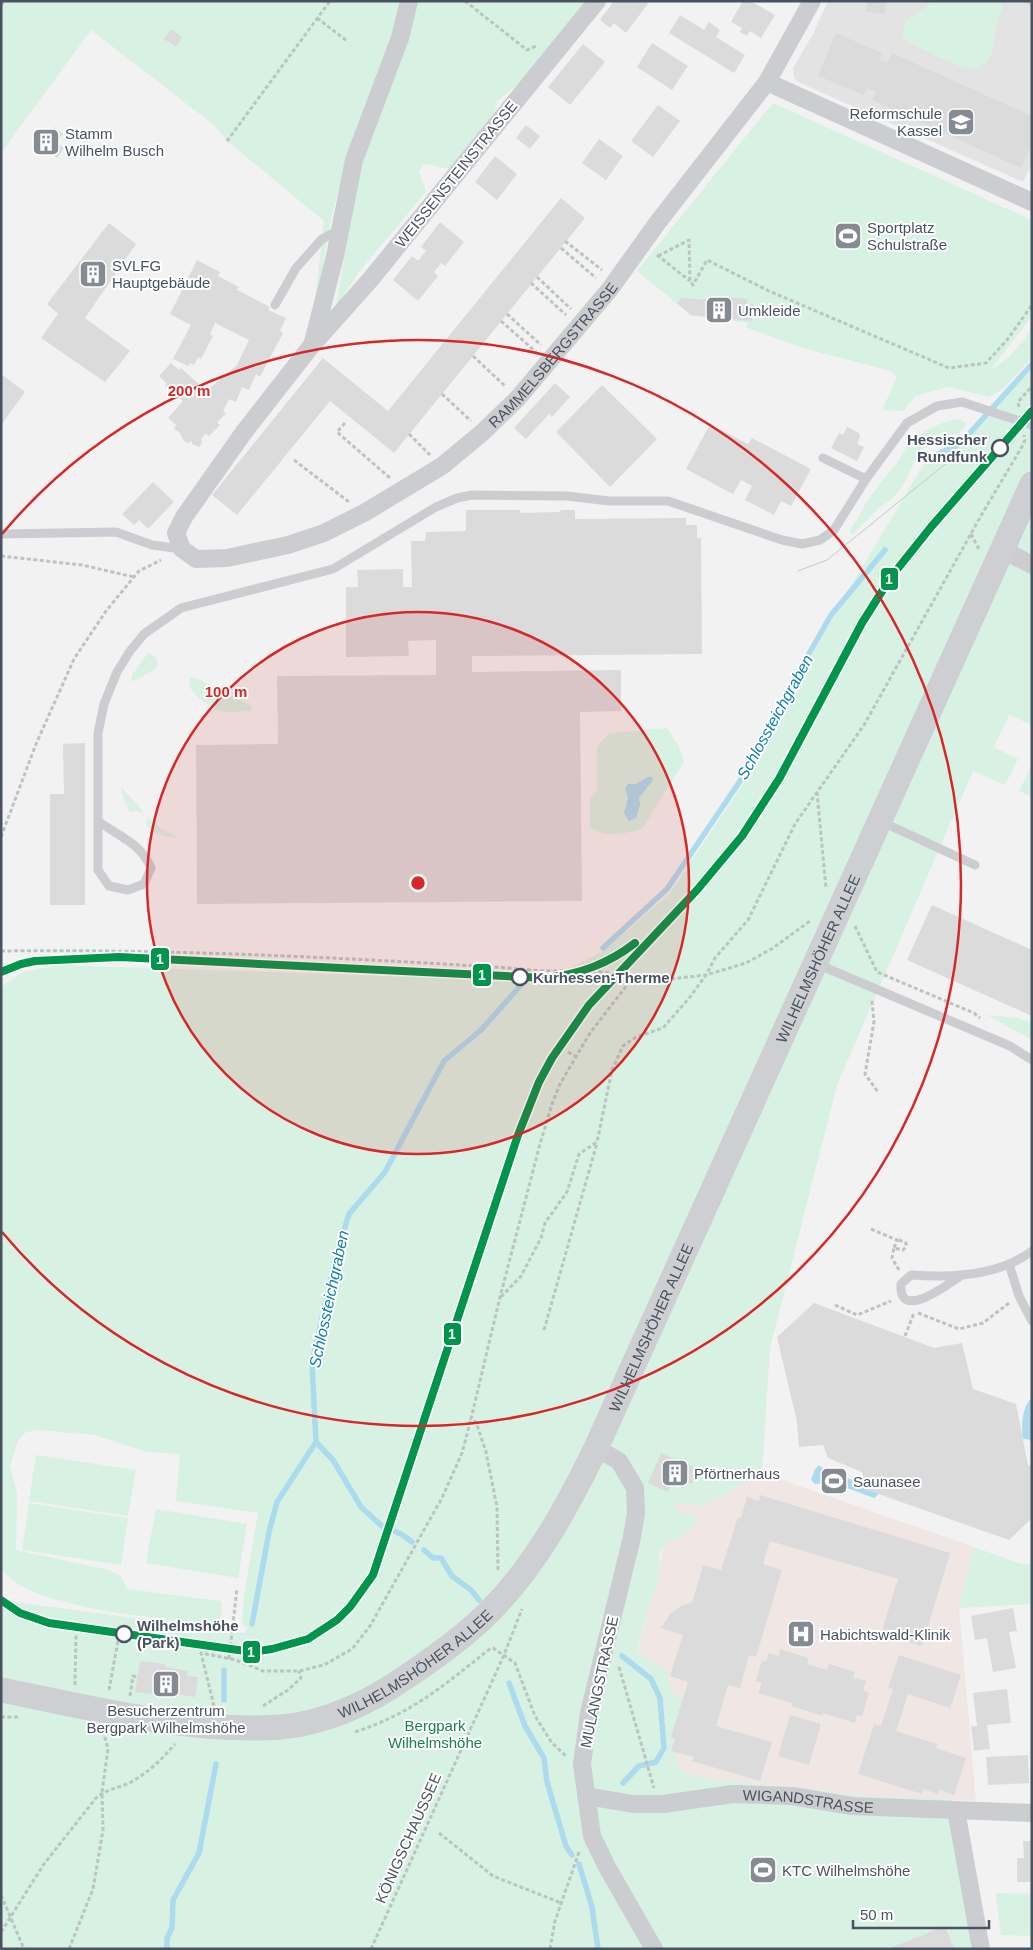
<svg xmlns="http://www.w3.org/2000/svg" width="1033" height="1950" viewBox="0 0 1033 1950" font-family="Helvetica,sans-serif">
<rect width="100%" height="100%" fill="#f2f2f2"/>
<path fill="#e4e3e4" d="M828,1h204v162l-9,19 -225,-100 -4,-5 -1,-9 20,-34z"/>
<path fill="#f0e6e4" d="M762,1473l212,74 -15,61 17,193 -125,-6 -45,-7 -98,-9 -28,-9 -44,-110 38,-157 29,3z"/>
<path fill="#d7f1e3" d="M1,1h400l-11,44 -46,125 -12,45 -19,104 11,-98 -97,-80 -13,-16 -123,-95 -90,123z
M416,1h176l-54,67 -41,33 -5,21 -42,47 -25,-5 -6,7 7,21 -67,80 -23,35 24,-144z
M934,1h69c0,12 -5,15 -7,26 -2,10 -1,19 -6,29 -3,7 -10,12 -18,13 -13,0 -50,-21 -64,-27l-6,-7 5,-15z
M773,103l259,117v96l-41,53c12,-3 35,-30 41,-42v31l-29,31 -14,8 -41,-10 -33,9 -12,15 -21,-1 15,-33 -6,-6 -88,-23 -58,-21 4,-4 -57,-7 -55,-45z
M1032,367v358l-23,-10 -15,32 24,12 -13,26 -32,-14 -136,314 -67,263 -8,125 -59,33 -28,-3 4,9 16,4 1,5c-3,4 -6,10 -10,12 -6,5 -16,6 -21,12 -12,13 -1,40 -14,53l-14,55 28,16 4,6 1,16 10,7 2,7 -10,44 8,21 28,9 98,9 45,7 101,4 -1,14 21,136h-971v-349l244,33 2,-6 -5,-3 2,-28 14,-83 -82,-12 4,-47 -33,-2 -53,-17 -56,-5 -12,2 -8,9 -8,24 7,29 -1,56 93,20 12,6 6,13 94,12 1,13 -6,10c-47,-5 -189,-14 -215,-56v-581l22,-15 35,-7 480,16h7l60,-31 65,-57 90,-134 34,-71 39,-72 92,-154 37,-16z
M959,419l7,4 -1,5 -7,5 -27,9 -11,9 -18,36 -11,13 -11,7 -27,27h-2l-1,-5c8,-10 11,-18 18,-29 9,-13 18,-25 28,-36 3,-3 4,-7 6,-10 12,-19 35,-32 57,-35z
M148,653l7,3 3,8 -3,6c-8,2 -16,11 -24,11l1,-6z
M191,677l7,2 53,27 1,5c-10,0 -22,2 -32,0 -9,-3 -39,-22 -29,-34z
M667,728l11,17 6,17 -42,67c-19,5 -34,9 -52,-1v-29l7,-8v-44l12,-14z
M1032,765v32l-13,-6z
M121,787l21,23 1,4 -6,-3 -7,1 -7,-15z
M148,817l15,13 15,7 -2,1c-11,-2 -23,-3 -30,-13z
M987,1015l31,3 14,5v17z
M36,1455l100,15 -8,46 -99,-15z
M29,1503l99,15 -7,47 -99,-15z
M156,1509l91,15 -9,54 -92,-15z
M974,1547l47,17h11v40l-73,4z
M996,1893l36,1v42l-31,-1z"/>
<path fill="#acdbee" d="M648,777h4l1,3 -14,18 1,7 -4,13 -7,3 -5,-8 4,-15 -3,-10 3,-4h8z
M1032,1398v44l-5,-3h-4c-2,-12 -1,-34 9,-41z
M819,1465l6,5 50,18 5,5 -6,5 -27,-10 -7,4c-8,-6 -14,-10 -25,-8l-4,-4 4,-11z"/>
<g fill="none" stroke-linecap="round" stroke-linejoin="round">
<path stroke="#acdbee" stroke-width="5.5" d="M924,460l36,-16 72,-80
M603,948l64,-59 90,-133 33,-69 41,-72 54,-65
M383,1527l-22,-20 -28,-47 -17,-18 -4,-79 24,-107 13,-42 36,-42 59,-111 37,-31 39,-44
M394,1531l7,3 11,8
M424,1550l9,8h8l11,18 19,14 8,10
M252,1624l17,-92 8,-30 39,-60
M622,1656l29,23 9,19 4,50 -8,14 -17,4 -16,17
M224,1670v30
M509,1683l16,43 19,32 3,24 19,64 6,9
M579,1864l13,43 6,42
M167,1949v-11l5,-10 1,-28 26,-47 17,-89"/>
</g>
<path fill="#dbdbdc" d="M614,1h36l-24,32 -12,-10 -4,5 -10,-8z
M743,1h7l25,14 -14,23 -11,-7 -3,5 -7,-4 2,-4 -11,-6z
M867,1h19l-1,13 -19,-2z
M1021,1h11v5z
M680,15l24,15 5,-8 11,8 -4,7 29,18 -11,18 -65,-40z
M171,29l11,8 -6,10 -12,-8z
M836,33l46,20 -3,7 8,3 5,-10 140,63v28l-11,24 -149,-68 4,-8 -9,-4 -3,7 -46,-19z
M652,43l36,23 -16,24 -35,-23z
M583,44l22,18 -35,43 -22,-18z
M658,105l22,16 -27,36 -22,-16z
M526,125l14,11 -10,13 -14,-11z
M54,127l9,7 -7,9 8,5 -7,10 -23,-17 7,-9 6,4z
M599,139l24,17 -17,24 -24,-17z
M495,156l22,18 -20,26 -22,-18z
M561,198l24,20 -191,235 -64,-52 -93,114 -25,-20 111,-137 65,53z
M440,222l24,20 -19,24 -4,-3 -7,9 4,4 -20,25 -25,-21 19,-24 6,5 8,-10 -5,-4z
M109,223l27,21 -51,74 45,33 -25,31 -64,-44 17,-24 -11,-10z
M197,260l23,12 -2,4 21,11 -2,3 33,17 -2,3 18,8 -6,13 3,2 -23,44 -4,-3 -7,16 -7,-3 -6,15 -7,-3 -6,12 3,3 -9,8 3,3 -11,11 -3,-3 -5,6 1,4 -3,4 -7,-3v-3l-4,2 -5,-3 -3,-7 -6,-4 2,-4 -8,-7 15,-17 -18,-15 2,-2 -8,-8 12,-13 8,7 2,-2 18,16 -3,2 8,7 33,-28 12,-25 -34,-17 -5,11 3,2 -12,23 -3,-2 -4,8 -4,-2 -2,3 -15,-7 18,-34 -21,-11z
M728,297l19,2v5l7,1 -2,16 -61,-6 -14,-12 4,-5 46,3z
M1,374l24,18 -24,33z
M555,383l15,14 -18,20 -3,-3 -23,25 -12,-11z
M602,385l55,54 -47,48 -54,-55z
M710,424l38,20 4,-6 59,31 -20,37 -10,-5 -7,14 -29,-15 7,-14 -11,-6 -8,14 -47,-25z
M847,427l12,6 1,4 -3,7 7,3 -7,14 -26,-13 8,-15 4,2z
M153,482l21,20 -26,27 -9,-9 -5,5 -12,-11z
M466,510h54v3l40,-1 1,-2h14v9l111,-1v7h11v13h4l1,116 -230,2v16l149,-2v41l-41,1 2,189 -385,3 -1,-159 82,-1 -1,-68 159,-1v-35l-28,1 1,15 -63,1v-70h12l-1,-17 46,-1v18h9l-1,-46h14l1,-9 40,-1z
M85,743v162h-35v-111h14l-1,-50z
M932,905l100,45v66l-125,-56z
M814,1303l120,45 28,-5 11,46 43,15 12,61 4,1v52l-23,22 -142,-50 -5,-18 -34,-14 -5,-13 -24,2 -2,-25 -20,-85z
M661,1453l37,16 -6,15 -18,-7 -6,15 -20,-9z
M760,1495l190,58 -28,93 -41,-12 17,-55 -128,-38 -7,23 19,6 -26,87 -7,-2 -9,33 -12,-3 -12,41 56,16 -12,39 -68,-20 2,-4 -23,-6 4,-12 -4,-2 17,-55 -18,-6 13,-41 -22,-7 10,-15 12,-8 9,-2 11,-38 18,5 17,-53 3,1 6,-21 12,4z
M1013,1608l4,23 -8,1 7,36 -23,4 -6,-34 -12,2 -4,-24z
M780,1649l29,9 -2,6 20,6 2,-6 26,8 -2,6 13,3 -3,9 6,3 -7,23 -5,-1 -2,8 -32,-10v3l-32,-10 1,-3 -34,-10 4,-10 -6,-2 6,-21 4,2 3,-9 10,3z
M899,1655l62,20 -11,33 -42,-14 -12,37 41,13 -1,4 30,10 -12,37 -14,-5 -2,4 -15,-5 -1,5 -64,-20 16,-50 7,2 12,-37 -5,-1z
M140,1661l25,3v3l23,4 -1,5 11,1 -3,20 -34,-5 -1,3 -25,-3z
M1007,1689l4,34 -24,2 3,24 -16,2 -3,-25h6l-4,-33z
M790,1715l31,9 -12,41 -31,-9z
M1028,1755l1,28 -41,2 -2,-28z
M1023,1841h9v41h-15v-24h7z
M945,1926l9,23h-60l-1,-2z"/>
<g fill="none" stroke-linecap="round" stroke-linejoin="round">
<path stroke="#bac5c2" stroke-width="3" stroke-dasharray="4 2.5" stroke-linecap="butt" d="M465,1l62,49 9,-4
M1,5l3,-4
M317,18l30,23
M227,141l103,-140
M565,241l37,29
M561,248l35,30
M657,255l33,26
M658,256l31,-16 1,41 3,4 14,-25 62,31 180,77 37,-5 21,-23 25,-35
M537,277l34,32
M531,283l35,32
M507,314l34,31
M501,321l35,31
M473,356l32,30
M442,394l29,27
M1019,407l-1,-5 14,-16
M345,423l-8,9 53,46
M409,434l21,21
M294,460l55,42
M971,534l9,17
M1,556l81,9 52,12
M817,792l9,96
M1,837l35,-93 38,-85 32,-48 33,-40 22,-11
M855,926l22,46 97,41 6,5
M1,951c164,-2 329,6 492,16 17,1 35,3 53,4 28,0 59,-3 85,9
M872,1001l2,21 -9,52 13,18
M568,1052l7,4
M871,1229l26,11 -3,8
M899,1270l-7,-12 2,-10 9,2 3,-3v-4l-7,-3 1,-3
M501,1297l20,-21 20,-38 4,-15 22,-31 12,-38 18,-12 15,-72 11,-24 13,-9 27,-9 27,-31 16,-22 40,-12 27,-15 37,-27
M835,1305l22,10 34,-14
M918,1313l41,16 24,-6 26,-20
M544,1330l53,-187
M905,1336l9,-23
M498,1570l-1,-63 -11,-55 -10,-30 -5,-3 29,-122 40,-153 12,-40 8,-20 30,-51 41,-53 40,-1 35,-4 9,-17 33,-38 47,-96 69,-99 118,-211 41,-69 2,-5 -1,-5
M229,1659l8,-71
M619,1667l35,121
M75,1685l1,-50
M109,1690l9,-49
M130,1696l3,-20 4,1
M214,1706l-13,-53 35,7 27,11h36l25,-6 28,-16 18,-23 72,-128 20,-45 9,-34
M263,1706l25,-16 13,-12 -2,-7
M1,1717h19
M355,1732c58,-19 89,-47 136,-84h2l22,15 20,53 17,27 15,14
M439,1833l54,43 68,27
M1,1895l23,54
M1,1932l43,-68 52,-66c11,-10 25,-10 37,-17 17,-10 29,-22 42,-37
M69,1949l24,-60 10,-59 -1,-38 6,-43 -5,-18
M371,1949l133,-294 18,-46
M550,1949l5,-28 24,-69"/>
<path stroke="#cccdd0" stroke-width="9" d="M275,305l21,-37 26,-29 17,-9
M823,458l43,21
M1,534l115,-2 36,13 30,4
M98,821c20,15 43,22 53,47l-7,16 -16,6 -19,-4 -11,-16v-137l6,-29 13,-32 13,-21 14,-17 37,-26 152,-39 103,-62 21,-9 15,-3 95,1 42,5h59l114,39 20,4 18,-4 14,-10 32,-51 41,-56 30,-17 25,-4 70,23
M880,821l95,44
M817,964l193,82 22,14
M1009,1264l10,32 13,25
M962,1275c-12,8 -64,48 -61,9l10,-9c39,3 88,1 121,-24"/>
<g stroke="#cccdd0" stroke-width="18">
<path id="s1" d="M597,1l-227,279 -58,65 -68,87 -60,85 -8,16 6,16 14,10 31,-1 61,-13 36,-12 40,-20 78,-47 41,-34 35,-34 92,-109 48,-67 109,-140 45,-81"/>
<path d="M767,82l265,120"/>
<path d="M313,342l22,-86 19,-96 46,-122 9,-37"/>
<path d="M1003,550l29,15"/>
<path d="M596,1448l23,13 16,27 1,25 -4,24 -43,176 -7,51 10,72 15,31 47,82"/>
<path id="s2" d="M586,1796l47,8h30l70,-10 59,2 60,10 180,7"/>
<path d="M956,1810l25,139"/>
</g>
<path stroke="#cdcfd3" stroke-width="25" id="s3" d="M1,1690c92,18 186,43 280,37 45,-4 89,-25 125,-50 30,-20 61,-42 86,-68 45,-46 76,-104 104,-161l436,-964"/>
<path stroke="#c7c8ca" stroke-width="1" d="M798,571l29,-11 133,-108"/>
<g stroke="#fff" stroke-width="11">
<path id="tram-1" d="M1,972l20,-8 14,-3 84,-4 427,21c34,-4 62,-14 89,-35
M1,1600l19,13 29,10 203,29 20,-3 36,-10 29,-19 13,-13 23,-32 145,-440 21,-53 13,-24 37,-53 108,-115 45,-54 37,-57 83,-156 29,-46 40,-50 101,-116"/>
</g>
<use href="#tram-1" stroke="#00954b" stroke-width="8"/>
</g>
<circle cx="418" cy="883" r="271" fill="#d62828" fill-opacity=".12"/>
<g fill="none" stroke="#d62828" stroke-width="2.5">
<circle cx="418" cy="883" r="271"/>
<path d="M2 534A543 543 0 1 1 2 1232"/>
</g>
<defs>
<g id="school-square" transform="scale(1.4375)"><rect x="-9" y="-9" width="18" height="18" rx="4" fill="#848b92" stroke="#fff"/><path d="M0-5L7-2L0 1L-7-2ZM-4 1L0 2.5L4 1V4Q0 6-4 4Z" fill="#fff"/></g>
<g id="building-square" transform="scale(1.4375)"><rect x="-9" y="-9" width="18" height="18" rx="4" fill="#848b92" stroke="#fff"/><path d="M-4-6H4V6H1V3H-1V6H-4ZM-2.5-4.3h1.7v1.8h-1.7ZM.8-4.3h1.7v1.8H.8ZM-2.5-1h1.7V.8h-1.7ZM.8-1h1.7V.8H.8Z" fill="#fff"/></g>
<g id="stadium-square" transform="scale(1.4375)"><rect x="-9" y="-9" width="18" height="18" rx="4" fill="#848b92" stroke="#fff"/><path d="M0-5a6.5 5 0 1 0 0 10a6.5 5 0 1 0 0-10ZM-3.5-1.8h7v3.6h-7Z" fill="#fff"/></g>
<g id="hospital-square" transform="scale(1.4375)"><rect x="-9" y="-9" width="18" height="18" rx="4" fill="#848b92" stroke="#fff"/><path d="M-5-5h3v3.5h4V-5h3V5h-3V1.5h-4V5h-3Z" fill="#fff"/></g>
</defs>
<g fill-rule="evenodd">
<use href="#school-square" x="961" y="122"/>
<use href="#building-square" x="46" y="142"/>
<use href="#stadium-square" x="848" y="236"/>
<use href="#building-square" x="93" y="274"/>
<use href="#building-square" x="719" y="310"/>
<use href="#building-square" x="675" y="1473"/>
<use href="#stadium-square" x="834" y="1481"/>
<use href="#hospital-square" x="801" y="1634"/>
<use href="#building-square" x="166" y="1684"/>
<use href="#stadium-square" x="763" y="1870"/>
</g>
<g fill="#fff" stroke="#49535f" stroke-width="2.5">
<circle cx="1000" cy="448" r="8"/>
<circle cx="520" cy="977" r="8"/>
<circle cx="124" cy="1634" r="8"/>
</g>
<g text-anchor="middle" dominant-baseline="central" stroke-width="4" stroke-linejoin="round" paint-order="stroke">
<g font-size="15" fill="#49535f" stroke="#fff" text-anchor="start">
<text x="942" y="113" text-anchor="end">Reformschule<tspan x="942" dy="17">Kassel</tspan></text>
<text x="65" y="133">Stamm<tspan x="65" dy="17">Wilhelm Busch</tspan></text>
<text x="867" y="227">Sportplatz<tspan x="867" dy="17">Schulstraße</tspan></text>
<text x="112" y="265">SVLFG<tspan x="112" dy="17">Hauptgebäude</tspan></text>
<text x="738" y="310">Umkleide</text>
<text x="694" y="1473">Pförtnerhaus</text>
<text x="853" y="1481">Saunasee</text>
<text x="820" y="1634">Habichtswald-Klinik</text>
<text x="166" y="1710" text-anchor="middle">Besucherzentrum<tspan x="166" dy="17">Bergpark Wilhelmshöhe</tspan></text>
<text x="782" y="1870">KTC Wilhelmshöhe</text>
</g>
<g font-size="15" fill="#49535f" stroke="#fff">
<text transform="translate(456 174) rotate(-51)">WEISSENSTEINSTRASSE</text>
<text stroke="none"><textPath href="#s1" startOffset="1138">RAMMELSBERGSTRASSE</textPath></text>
<text stroke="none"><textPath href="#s3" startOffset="1259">WILHELMSHÖHER ALLEE</textPath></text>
<text stroke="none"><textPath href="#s3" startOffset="854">WILHELMSHÖHER ALLEE</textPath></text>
<text stroke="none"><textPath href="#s3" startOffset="434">WILHELMSHÖHER ALLEE</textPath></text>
<text transform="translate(599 1682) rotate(-78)">MULANGSTRASSE</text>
<text stroke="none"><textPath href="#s2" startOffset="224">WIGANDSTRASSE</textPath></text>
<text transform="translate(408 1838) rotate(-66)">KÖNIGSCHAUSSEE</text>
</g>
<g font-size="15" font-weight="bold" fill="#49535f" stroke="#fff" text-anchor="start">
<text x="987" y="439" text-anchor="end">Hessischer<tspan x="987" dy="17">Rundfunk</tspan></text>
<text x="533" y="977">Kurhessen-Therme</text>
<text x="137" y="1625">Wilhelmshöhe<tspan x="137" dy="17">(Park)</tspan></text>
</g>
<g font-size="15" fill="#188255" stroke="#fff">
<text x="435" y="1725">Bergpark<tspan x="435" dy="17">Wilhelmshöhe</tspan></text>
</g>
<g font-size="16" font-style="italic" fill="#0d7fae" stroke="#fff">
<text transform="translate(775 717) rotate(-61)">Schlossteichgraben</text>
<text transform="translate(329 1299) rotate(-78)">Schlossteichgraben</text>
</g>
</g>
<circle cx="418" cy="883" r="8" fill="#d62828" stroke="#fff" stroke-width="2.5"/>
<g font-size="15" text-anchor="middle" font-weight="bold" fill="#d62828" stroke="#fff" stroke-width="4" stroke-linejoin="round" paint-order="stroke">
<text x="189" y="396">200 m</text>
<text x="226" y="697">100 m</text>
</g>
<g stroke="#fff" stroke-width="2">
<rect x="880" y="567" width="19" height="24" rx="5" fill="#00954b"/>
<rect x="150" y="947" width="20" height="24" rx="5" fill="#00954b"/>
<rect x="472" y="963" width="20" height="24" rx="5" fill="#00954b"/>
<rect x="443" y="1322" width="19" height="24" rx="5" fill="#00954b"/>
<rect x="242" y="1640" width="19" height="24" rx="5" fill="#00954b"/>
</g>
<g font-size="14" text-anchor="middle" font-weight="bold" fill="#fff">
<text x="889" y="584">1</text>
<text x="160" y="964">1</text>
<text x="482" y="980">1</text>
<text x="452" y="1339">1</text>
<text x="251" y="1657">1</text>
</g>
<rect width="1033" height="1950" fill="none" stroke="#49535f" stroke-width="5"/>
<path d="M853 1920v8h136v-8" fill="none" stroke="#49535f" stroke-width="2.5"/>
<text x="860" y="1920" font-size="15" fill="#49535f" stroke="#ffffff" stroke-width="4" paint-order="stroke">50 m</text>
</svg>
